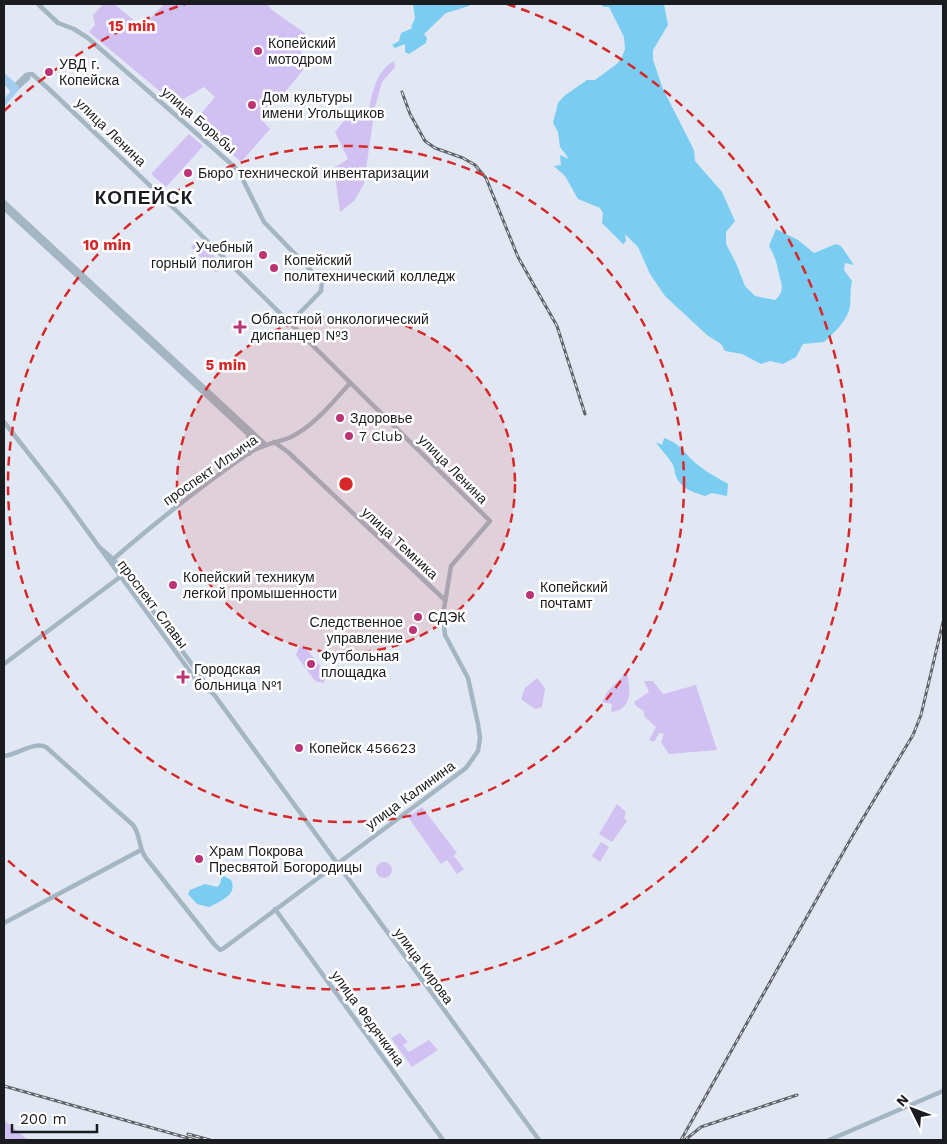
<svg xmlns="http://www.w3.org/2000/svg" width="947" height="1144" viewBox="0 0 947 1144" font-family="'Work Sans',sans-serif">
<rect width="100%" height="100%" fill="#e1e7f3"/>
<path fill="#d1c1f2" d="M103,4h11l28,23 22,-23h103l5,6 34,24 -9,10 11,20 -46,56 8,9 -29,33 -46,-41 20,-24 -11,-10 -29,17 -86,-72 6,-7 -2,-10z
M394,61l1,6 -13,15 -7,25 -11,77 -10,17 -14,11 -6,-44 14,-9 -13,-27 19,-23 14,7c3,-19 7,-45 26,-55z
M189,134l14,12 -37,41 -15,-13z
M198,240l25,25 -7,8 -25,-26z
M304,646l22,27v6l-3,4 -8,-2 -19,-26 3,-8z
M627,672c3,16 7,37 -16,40l1,-8 -10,-2 5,-10z
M537,678l8,10 -3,19 -7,2 -14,-10 4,-11z
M644,681h9l10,13 33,-9 21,65 -48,4 -8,-12 3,-8 -5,-1 -5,9 -5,-2 7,-13 -12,-11v-5l-8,-5 -2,-4 15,-10z
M617,804l9,8 -2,6 3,3 -15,21 -13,-8z
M422,807l35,46 -8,6 5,-3 10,13 -7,5 -10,-14 -6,4 -33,-47z
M601,842l8,5 -9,15 -8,-6z
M376 870a8 8 0 1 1 16 0a8 8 0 1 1-16 0Z
M400,1033l8,9 -5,3 6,7 20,-12 9,10 -26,17 -21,-29z
M4,1120l24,20h-24z"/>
<path fill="#7acdf1" d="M413,4h56v2l-23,7 -22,21 3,4 -1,5 -17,11 -4,-2v-8l-10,4 -3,-3 7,-4 2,-8 12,-5 -2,-1 4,-9z
M600,4h64l4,21 -15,25v10l10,29 31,61 1,11 27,31 13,29 -9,11v12l10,19 9,23 10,10 20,4c12,-11 5,-17 3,-31 -2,-9 -4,-14 -9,-23l7,-17 22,11 16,13 22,-9 5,2 13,19 -9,-2 -1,7 8,11c-2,9 -1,16 -2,25 -2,14 -16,27 -26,36l-21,2 -7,13 -13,7 -13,-3 -9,3 -19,-10 -17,-3 -4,-7 -14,-9 -42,-39 -15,-22 -12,-27 -13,-13 1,7 -3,3 -21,-21 1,-10 -3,-5 -22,-9 -13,-23 -11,-10 7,-1 -1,-10 9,4 -9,-12 -2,-15 -5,-9 5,-20 6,-7 23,-16h8l23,-17 4,-6 3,-8 -1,-12 -15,-30h-5z
M664,438c18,6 21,17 34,27 9,8 21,13 30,19l-1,12 -15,-3 -7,3c-12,-4 -24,-7 -29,-20 -2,-4 -1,-7 -3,-11 -5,-9 -12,-15 -17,-23l6,3z
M222,875l9,5c7,15 -11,21 -22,27l-12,-3 -9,-10 2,-4 15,-6 12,3 3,-3z"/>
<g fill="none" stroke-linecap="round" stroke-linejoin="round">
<path stroke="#a4b5c3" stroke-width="4.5" d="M38,4l20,19 16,6 14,9 150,132 26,52 58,60 -1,9 -31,32
M17,88l11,-10
M4,202l261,242
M4,208l257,238
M4,422l55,70 138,189 15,12
M248,436l3,8 -2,10
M274,442l14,10 157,148
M98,546l15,13 16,19 410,562
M111,561c44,-38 90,-75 138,-108 14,-9 28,-10 42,-16 23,-11 43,-36 59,-54
M4,664l116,-87
M4,756c13,-1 30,-15 42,-9l87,78c8,10 5,23 13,33l68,86 6,6 4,-2 242,-180 12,-17 2,-13 -2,-14 -10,-46 -23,-43 -2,-20 8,-49 39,-45 -304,-301 -136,-130 -18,-16 -6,1 -11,11
M275,909l168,231
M4,923l137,-73
M829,1140l114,-49"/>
<path stroke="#a2ccf0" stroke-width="5" d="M4,76l13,12 -13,15
M4,81l10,10"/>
<g stroke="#60636a" stroke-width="3">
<path id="rail" d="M402,92l8,22 15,27 10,7 28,10 12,7 11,13 32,79 39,69 28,88
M4,1086l191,54
M188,1134l22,6
M681,1140l172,-305 60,-100 8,-20 22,-93
M685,1140l16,-13 96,-32"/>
</g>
<use href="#rail" stroke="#fff" stroke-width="1" stroke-dasharray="4" stroke-linecap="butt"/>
</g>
<circle cx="346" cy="484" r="169" fill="#d62828" fill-opacity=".12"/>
<g fill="none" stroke="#d62828" stroke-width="2.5" stroke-dasharray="9 6">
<circle cx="346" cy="484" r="169"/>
<circle cx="346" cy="484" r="338"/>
<path d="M4 111A506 506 0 0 1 185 4M507 4A506 506 0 1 1 4 857"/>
</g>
<g fill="#bb3475" stroke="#fff" stroke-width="2">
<circle cx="258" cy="51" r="5"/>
<circle cx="49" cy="72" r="5"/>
<circle cx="252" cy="105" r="5"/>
<circle cx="188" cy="173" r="5"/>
<circle cx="263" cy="255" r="5"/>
<circle cx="274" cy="268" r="5"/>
<path d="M237.5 319.5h5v5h5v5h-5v5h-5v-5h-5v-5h5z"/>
<circle cx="340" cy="418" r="5"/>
<circle cx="349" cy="436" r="5"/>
<circle cx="173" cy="585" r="5"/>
<circle cx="530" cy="595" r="5"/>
<circle cx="418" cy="617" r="5"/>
<circle cx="413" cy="630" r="5"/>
<circle cx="311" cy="664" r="5"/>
<path d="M180.5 669.5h5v5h5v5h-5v5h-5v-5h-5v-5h5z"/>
<circle cx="299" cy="748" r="5"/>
<circle cx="199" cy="859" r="5"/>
</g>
<g text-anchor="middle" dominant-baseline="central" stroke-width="5" stroke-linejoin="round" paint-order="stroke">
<g font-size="14" fill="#1a1c20" stroke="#fff" text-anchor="start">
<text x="268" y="43">Копейский<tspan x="268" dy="16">мотодром</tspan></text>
<text x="59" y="64">УВД г.<tspan x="59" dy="16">Копейска</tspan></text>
<text x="262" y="97">Дом культуры<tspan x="262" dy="16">имени Угольщиков</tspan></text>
<text x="198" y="173">Бюро технической инвентаризации</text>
<text x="253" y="247" text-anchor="end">Учебный<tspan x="253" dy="16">горный полигон</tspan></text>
<text x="284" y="260">Копейский<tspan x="284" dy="16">политехнический колледж</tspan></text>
<text x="251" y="319">Областной онкологический<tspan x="251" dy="16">диспанцер №3</tspan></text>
<text x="350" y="418">Здоровье</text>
<text x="359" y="436">7 Club</text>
<text x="183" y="577">Копейский техникум<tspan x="183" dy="16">легкой промышенности</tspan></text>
<text x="540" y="587">Копейский<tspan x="540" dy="16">почтамт</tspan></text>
<text x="428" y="617">СДЭК</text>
<text x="403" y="622" text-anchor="end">Следственное<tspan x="403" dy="16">управление</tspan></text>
<text x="321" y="656">Футбольная<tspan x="321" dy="16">площадка</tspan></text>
<text x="194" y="669">Городская<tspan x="194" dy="16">больница №1</tspan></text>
<text x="309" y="748">Копейск 456623</text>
<text x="209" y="851">Храм Покрова<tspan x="209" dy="16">Пресвятой Богородицы</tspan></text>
</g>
<g font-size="14" fill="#1a1c20" stroke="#fff">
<text transform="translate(199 120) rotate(41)">улица Борьбы</text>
<text transform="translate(111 132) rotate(44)">улица Ленина</text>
<text transform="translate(453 469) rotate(45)">улица Ленина</text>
<text transform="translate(210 470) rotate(-35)">проспект Ильича</text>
<text transform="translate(400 543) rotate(43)">улица Темника</text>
<text transform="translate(153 604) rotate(53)">проспект Славы</text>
<text transform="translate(410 795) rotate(-36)">улица Калинина</text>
<text transform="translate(424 966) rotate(54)">улица Кирова</text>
<text transform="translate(368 1018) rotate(54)">улица Федячкина</text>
</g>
<g font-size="19" font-weight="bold" letter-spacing="1" fill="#1a1c20" stroke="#fff">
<text x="144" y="197">КОПЕЙСК</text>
</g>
</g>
<circle cx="346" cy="484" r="8" fill="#d62828" stroke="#fff" stroke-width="2.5"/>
<g font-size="15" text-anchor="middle" font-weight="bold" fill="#d62828" stroke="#fff" stroke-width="5" stroke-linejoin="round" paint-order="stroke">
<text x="132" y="31">15 min</text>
<text x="107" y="250">10 min</text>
<text x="226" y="370">5 min</text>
</g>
<rect width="947" height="1144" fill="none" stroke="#1a1c20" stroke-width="10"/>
<g transform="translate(912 1109) rotate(312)" stroke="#ffffff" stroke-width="4" paint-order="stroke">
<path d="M0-4L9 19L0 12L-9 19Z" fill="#1a1c20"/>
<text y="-8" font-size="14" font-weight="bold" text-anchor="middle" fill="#1a1c20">N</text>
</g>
<path d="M12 1124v8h85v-8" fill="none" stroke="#1a1c20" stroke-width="2.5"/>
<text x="20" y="1124" font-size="15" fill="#1a1c20" stroke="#ffffff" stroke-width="4" paint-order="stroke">200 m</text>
</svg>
